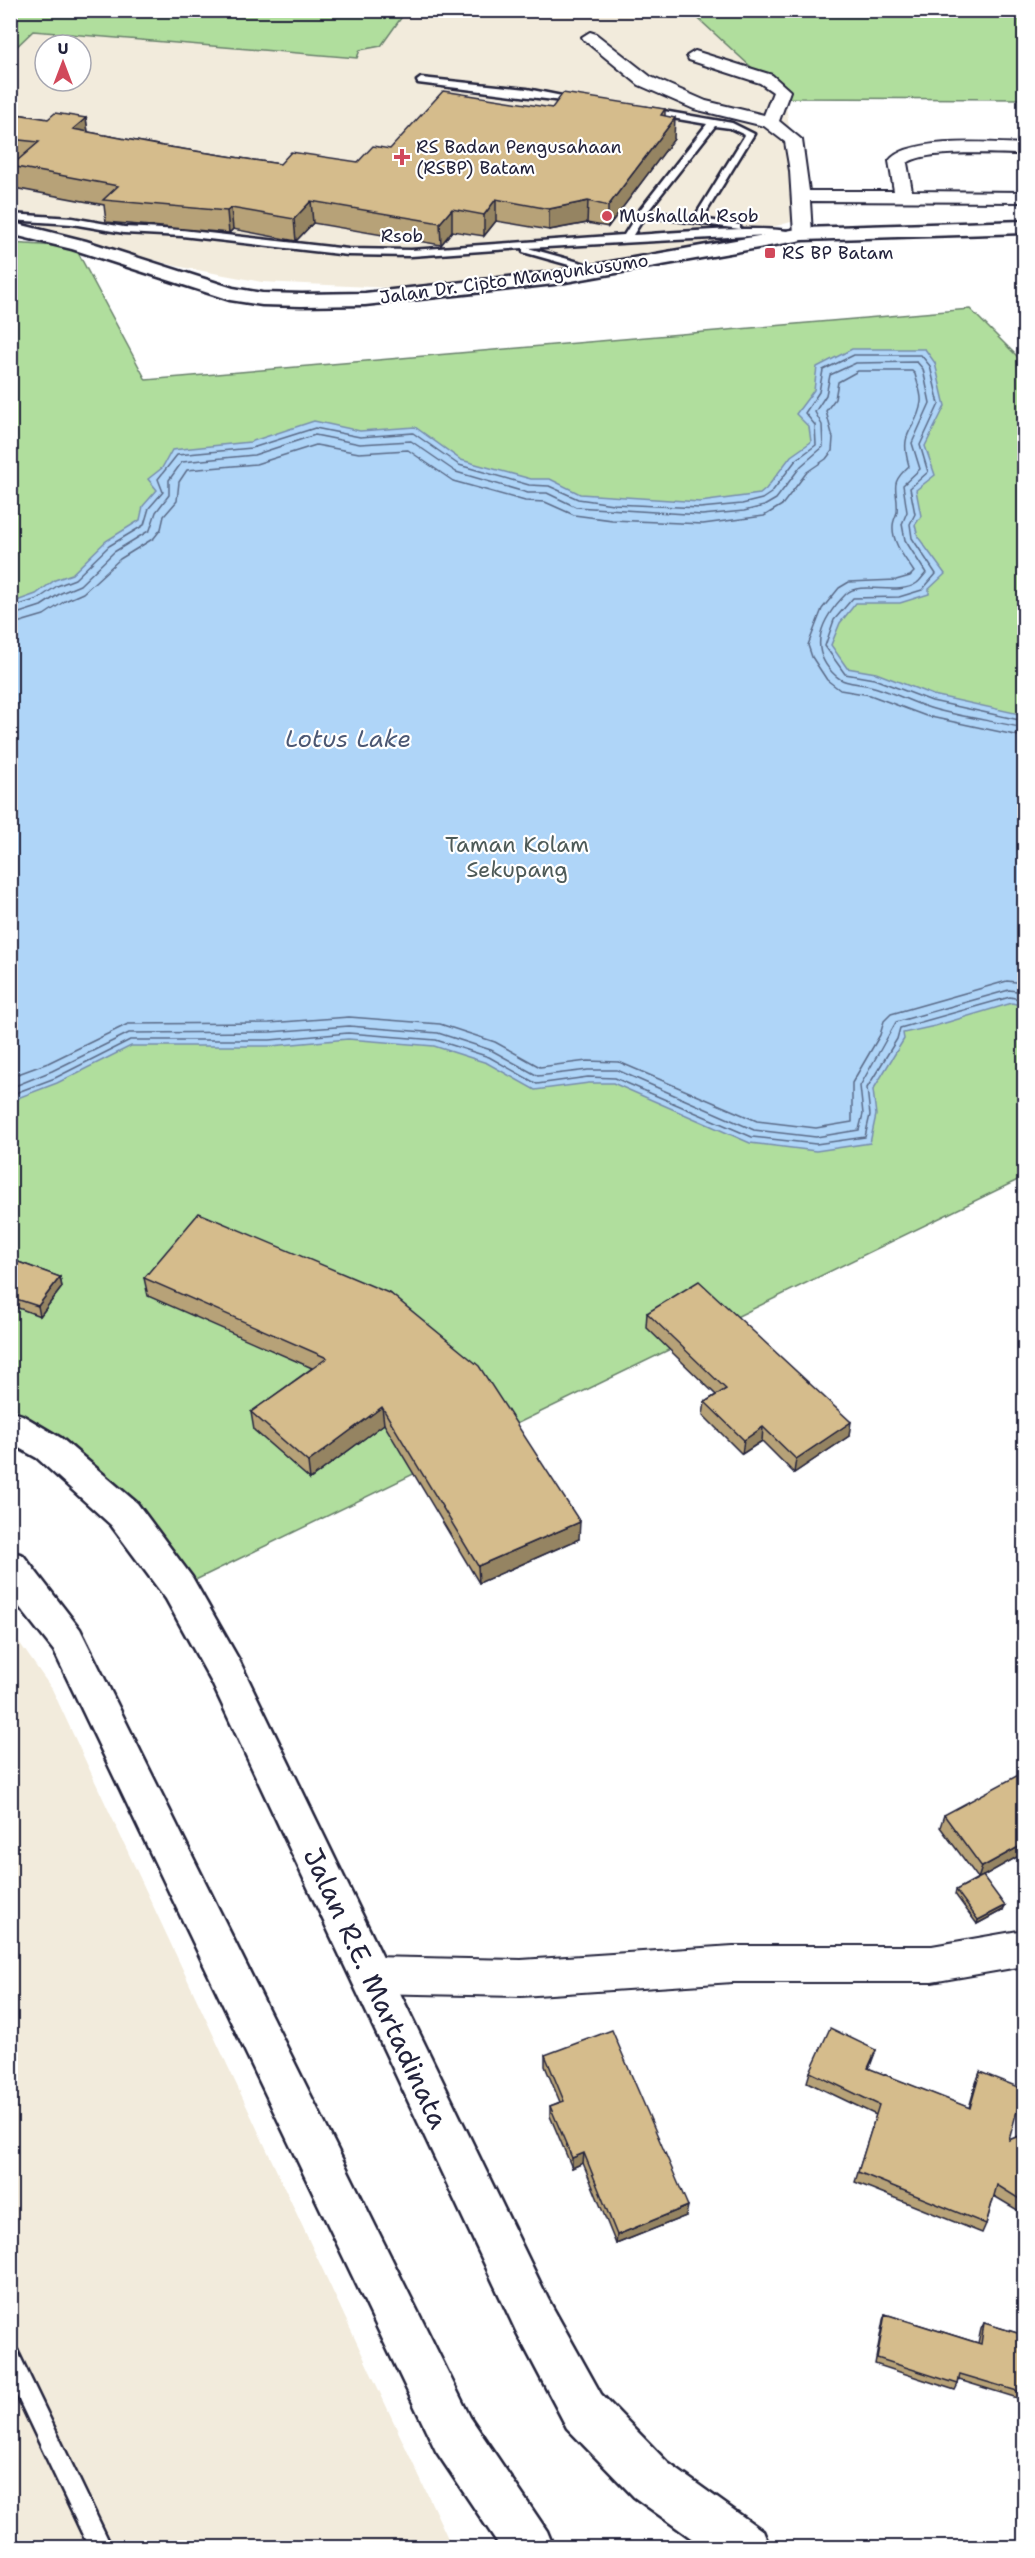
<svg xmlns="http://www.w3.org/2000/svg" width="1035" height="2558" viewBox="0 0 1035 2558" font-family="'Shantell Sans',sans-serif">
<rect width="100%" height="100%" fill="#fff"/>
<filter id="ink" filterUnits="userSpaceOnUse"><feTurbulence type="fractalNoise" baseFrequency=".0167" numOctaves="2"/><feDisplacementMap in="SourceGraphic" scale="12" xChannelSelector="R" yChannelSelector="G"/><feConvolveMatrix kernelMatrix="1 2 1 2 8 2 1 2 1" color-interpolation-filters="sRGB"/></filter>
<g filter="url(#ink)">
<path fill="#f2ebdc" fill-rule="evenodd" d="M690,10l95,88 17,121 -33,9v7l-228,37 -148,16 -131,-6 -86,-16 -109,-30 -56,-20v-164l21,-21 325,27 3,-8 21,-4 25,-35zM45,45h36v36h-36z
M10,1629l42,60 400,858h-441z"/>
<path fill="#b0de9d" stroke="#69806c" stroke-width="1.5" d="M11,10h395v1l-25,35 -21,4 -3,8 -324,-27 -22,21z
M690,11h334v88l-239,-1z
M10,243l65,4 71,133 824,-71 54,54v814l-845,411 -168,-163z"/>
<path fill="#afd5f8" stroke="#778dac" stroke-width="1.5" d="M852,349h73l10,14 10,43 -20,40 10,29 -19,15 5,26 -6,9 3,12 27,37 -16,15v5l-29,9h-44l-16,20 -9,22 16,23 29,5 57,22 91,20v291l-12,-3 -77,23 -32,7 1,6 -31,51 3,25 -6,28 -54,8 -66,-8 -137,-60h-24l-54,7 -48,-27 -53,-17 -86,-7 -77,7h-140l-74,37 -37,14 -9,12v-506l25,-9 19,-14 17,-6 34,-33 34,-21 3,-14 14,-16 -9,-11 14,-11 10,-18 78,-8 64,-21 46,10 55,-4 46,33 70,19h19l30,15 120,8 60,-8 6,-5 25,-33 20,-14 -2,-15 -13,-13 18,-24 3,-23z"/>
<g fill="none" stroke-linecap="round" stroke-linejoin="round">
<path stroke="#5a6a87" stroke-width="1.5" d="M10,608l28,-9 19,-13 18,-7 34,-33 35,-21 5,-17 14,-16 -5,-13 19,-24 75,-7 63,-20 45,9 53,-4 46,32 70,20 20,1 29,13 35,5 87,4 42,-4 20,-5 9,-6 25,-33 20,-15 -1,-20 -10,-12 14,-21 4,-22 31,-15h67l9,11 9,38 -19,41 8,27 -18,16 5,26 -5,10 2,14 24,36 -14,16 -23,7 -46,1 -19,22 -9,26 20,28 29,5 58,22 92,20
M10,616l31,-10 20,-13 19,-8 34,-33 36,-22 6,-18 13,-17v-15l13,-18 72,-7 61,-20 45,9 51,-3 45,31 72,21h19l29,14 126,8 42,-4 20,-5 12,-7 25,-33 22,-19 -1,-22 -7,-13 11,-17 4,-20 26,-12 61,-1 6,7 7,34 -18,40 8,26 -17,16 4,27 -5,12 3,16 21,33c-3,3 -6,8 -9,10 -19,14 -56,-3 -71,11 -24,24 -40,55 -10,82 8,8 23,7 34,10 21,5 40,16 60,22 31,9 63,13 94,20
M10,625l34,-10 21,-14 18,-8 37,-34 34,-21 7,-9 3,-13 13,-15 2,-19 8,-12 69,-6 60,-19 43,8 49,-3 45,31 72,20 20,1 29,13 38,5 91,4 61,-8 18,-11 25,-33 19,-13 6,-8 1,-13 -7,-27 9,-12 3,-17 20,-11h54l3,3c2,9 7,19 6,28 -4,30 -23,26 -12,64 -22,20 -10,22 -12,46 -1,4 -4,9 -4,14 -1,17 12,32 21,46l-4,4 -14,4 -47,2 -10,6 -17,21 -14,36 4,12 15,23 13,10 30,5 56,21 98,21
M10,1077l38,-14 80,-39 141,-1 80,-6 91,7 55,18 45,25 47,-6 32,1 138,59 59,7 36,-6v-39l28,-48 4,-14 7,-7 116,-33 17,2
M10,1088l42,-17 77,-38 141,-1 79,-6 89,7 53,17 47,26 50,-6h29l137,60 62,7 43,-7 4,-16 -3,-28 36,-64 113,-32 15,2
M10,1100l8,-8 37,-14 75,-38h140l78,-7 88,7 53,17 48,27 51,-7 27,1 137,59 64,7 49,-7 5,-22 -3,-27 30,-49 3,-11 110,-31 14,3"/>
<g stroke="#22223b" stroke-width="5">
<path id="lane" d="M421,78l106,11 55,11 -4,3 -160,-20 -1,-2z
M646,108l86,15 22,11 -52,85 38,6v4l-95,-13 -12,19c29,-1 148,-13 167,0l-2,2 -31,-2 -239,13 76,21 2,2 -5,3 -78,-22v-4l-112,8 -63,-1 -166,-19 -58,-3 -52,-9 -62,-4v-6l62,4 52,9 58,3 166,19 63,1 213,-15 15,-24 68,-87 -64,-11 -1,-2zM715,126l15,2 15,7 -51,83 -46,-7z
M10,2347l7,3 95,198h-23l-79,-167z"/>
</g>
<g stroke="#22223b" stroke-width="4">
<path id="street" d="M590,32l6,2 55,43 55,24 58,14 9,-23 -13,-9 -71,-23 -2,-4 8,-5 77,24 18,16 -11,30 23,19 7,51h85l-5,-30c18,-25 106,-18 135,-17v10c-25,0 -99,-5 -117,9l5,28 112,1v10l-214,-1 2,33 -2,4h-14l-2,-4 -4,-63 -5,-29 -21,-16 -70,-17 -55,-24 -55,-45 -2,-3z
M1024,1930v36l-92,16h-199l-212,14 -151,-3 -13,-5 -6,-13 6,-13 13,-5 151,3 212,-14h199z"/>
</g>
<g stroke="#22223b" stroke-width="5">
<path id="secondary" d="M1024,221v12l-221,7 -249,44 -189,21 -63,1 -40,-1 -32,-5 -158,-51 -62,-15v-12l76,19 147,47 29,5 40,1 63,-1 189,-21 249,-44z"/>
</g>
<g stroke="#22223b" stroke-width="5">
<path id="highway" d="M10,1411l12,4 39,23 76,65 55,74 47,83 309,639 53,95 67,69 95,68 7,17h-65l-71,-51 -67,-69 -51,-97 -304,-648 -46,-84 -55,-74 -74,-67 -27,-15z
M10,1551l13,4 57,74 390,788 77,114 7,17h-53l-65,-97 -382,-800 -44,-56z"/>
</g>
<use href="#lane" fill="#fff" fill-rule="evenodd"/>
<use href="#street" fill="#fff" fill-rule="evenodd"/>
<use href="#secondary" fill="#fff" fill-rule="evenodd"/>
<use href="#highway" fill="#fff" fill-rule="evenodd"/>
</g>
<path fill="#b7a278" stroke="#22223b" stroke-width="1.5" d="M552,108l113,1v7l9,23 -66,88 -21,-4 -38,7 -53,-9 -12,15 -32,-5 -11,14 -128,-22 -17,18 -63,-12 -4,4 -123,-11 -2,-17 -90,-17 -3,-22 6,-6h-7v-47l38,6 38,-1 2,14 75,14 117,18 78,-2 32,-13z
M10,1259l50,18 2,10 -22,29 -30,-11z
M144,1278l247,16 188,245 -100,44 -95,-159 -74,55 -56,-49 -3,-18 61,-44 -164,-72z
M647,1313l202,123 -55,37 -32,-32 -20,13 -39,-39 2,-13 11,-7 -70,-68z
M944,1815l80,38 -41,23 20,34 -26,14 -22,-30 1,-4 22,-12 -38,-51z
M876,2050l-7,19 100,39 7,-25 4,-11 29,68 15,-6v80l-30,-18 -8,28 -4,9 -127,-51 21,-67 -69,-33 3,-10z
M545,2055l141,161 -70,28 -33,-81 -11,5 -22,-52v-10l10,-4 -15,-36z
M885,2314l93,29 3,-14 3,-6 40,12v65l-65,-20 -1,4 -3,6 -80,-26 8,-44z"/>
<path fill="#958462" stroke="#22223b" stroke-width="1.5" d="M86,118l3,22 -16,-11z
M675,118l-1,21 -66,88v-21z
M496,199v22l-12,15v-21z
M311,201l2,22 -17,18 -2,-22z
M588,201l-1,22 -38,7v-21z
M231,208l2,21 -4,4 -2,-22z
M452,209v22l-11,14 -1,-22z
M60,1277l2,10 -22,29 -2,-10z
M382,1407l2,17 -74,55 -2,-17z
M851,1422l-2,14 -55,37 2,-14z
M763,1427l-1,14 -20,13 2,-14z
M580,1522l-1,17 -100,44 -1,-17z
M1024,1844v9l-46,26 4,-12z
M1005,1906l-2,4 -26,14 1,-4z
M584,2153l-1,10 -11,5v-10z
M688,2206l-2,10 -70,28 1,-9z"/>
<path fill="#d5bc8c" stroke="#22223b" stroke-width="1.5" d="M443,91l109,17 11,-15 102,16 -4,6 14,3 -67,88 -20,-5 -39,8 -53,-10 -12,16 -32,-6 -12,14 -129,-22 -17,18 -63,-11 -4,3 -124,-11 15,-14 -107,-20 28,-24 -29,-3v-26l38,6 7,-6 31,5 -13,11 90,17 117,18 11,-12 67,10 15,-16 17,3z
M199,1213l192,81 88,72 101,156 -102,44 -96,-159 -74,55 -57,-50 76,-54 -183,-80z
M10,1259l50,18 -22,29 -28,-9z
M699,1281l152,141 -55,37 -33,-32 -19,13 -39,-38 21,-13 -79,-76z
M1024,1772v72l-42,23 -38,-52z
M983,1876l22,30 -27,14 -22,-30z
M830,2028l46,22 -8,18 102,40 10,-36 43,17 -14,51 15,-6v68l-27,-17 -11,39 -128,-52 21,-67 -69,-33z
M612,2030l76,176 -71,29 -33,-82 -12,5 -22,-52 14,-5 -19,-46z
M885,2314l96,30 3,-21 40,12v58l-64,-19 -2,10 -81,-26z"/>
</g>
<g fill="#d1495b" stroke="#fff" stroke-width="2">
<path d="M399 148h6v6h6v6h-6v6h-6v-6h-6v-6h6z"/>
<circle cx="607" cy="216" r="6"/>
<rect x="764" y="247" width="12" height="12" rx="3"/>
</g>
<g text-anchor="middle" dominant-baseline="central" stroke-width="4.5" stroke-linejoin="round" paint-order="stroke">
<g font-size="18" fill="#22223b" stroke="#fff" text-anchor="start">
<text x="416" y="147">RS Badan Pengusahaan<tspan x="416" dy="21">(RSBP) Batam</tspan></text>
<text x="619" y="216">Mushallah Rsob</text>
<text x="782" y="253">RS BP Batam</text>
</g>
<g font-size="18" fill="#22223b" stroke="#fff">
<text x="402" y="236">Rsob</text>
<text transform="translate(514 279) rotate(-8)">Jalan Dr. Cipto Mangunkusumo</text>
</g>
<g font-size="22" fill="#4d5a58" stroke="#fff">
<text x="517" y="844">Taman Kolam<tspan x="517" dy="25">Sekupang</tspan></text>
</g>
<g font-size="24" font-style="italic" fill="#4c5874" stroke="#fff">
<text x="348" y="739">Lotus Lake</text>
</g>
<g font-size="27" fill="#22223b" stroke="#fff">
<text transform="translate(376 1988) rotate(65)">Jalan R.E. Martadinata</text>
</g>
</g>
<rect width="1035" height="2558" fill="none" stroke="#fff" stroke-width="36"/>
<rect x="18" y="18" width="999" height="2522" fill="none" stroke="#22223b" stroke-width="2" filter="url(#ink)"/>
<g transform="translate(63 63)"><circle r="28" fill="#ffffff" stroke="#a7a7b1" stroke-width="1.5"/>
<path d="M0-4.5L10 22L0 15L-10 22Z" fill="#d1495b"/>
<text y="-9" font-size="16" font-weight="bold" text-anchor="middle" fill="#22223b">U</text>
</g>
</svg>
